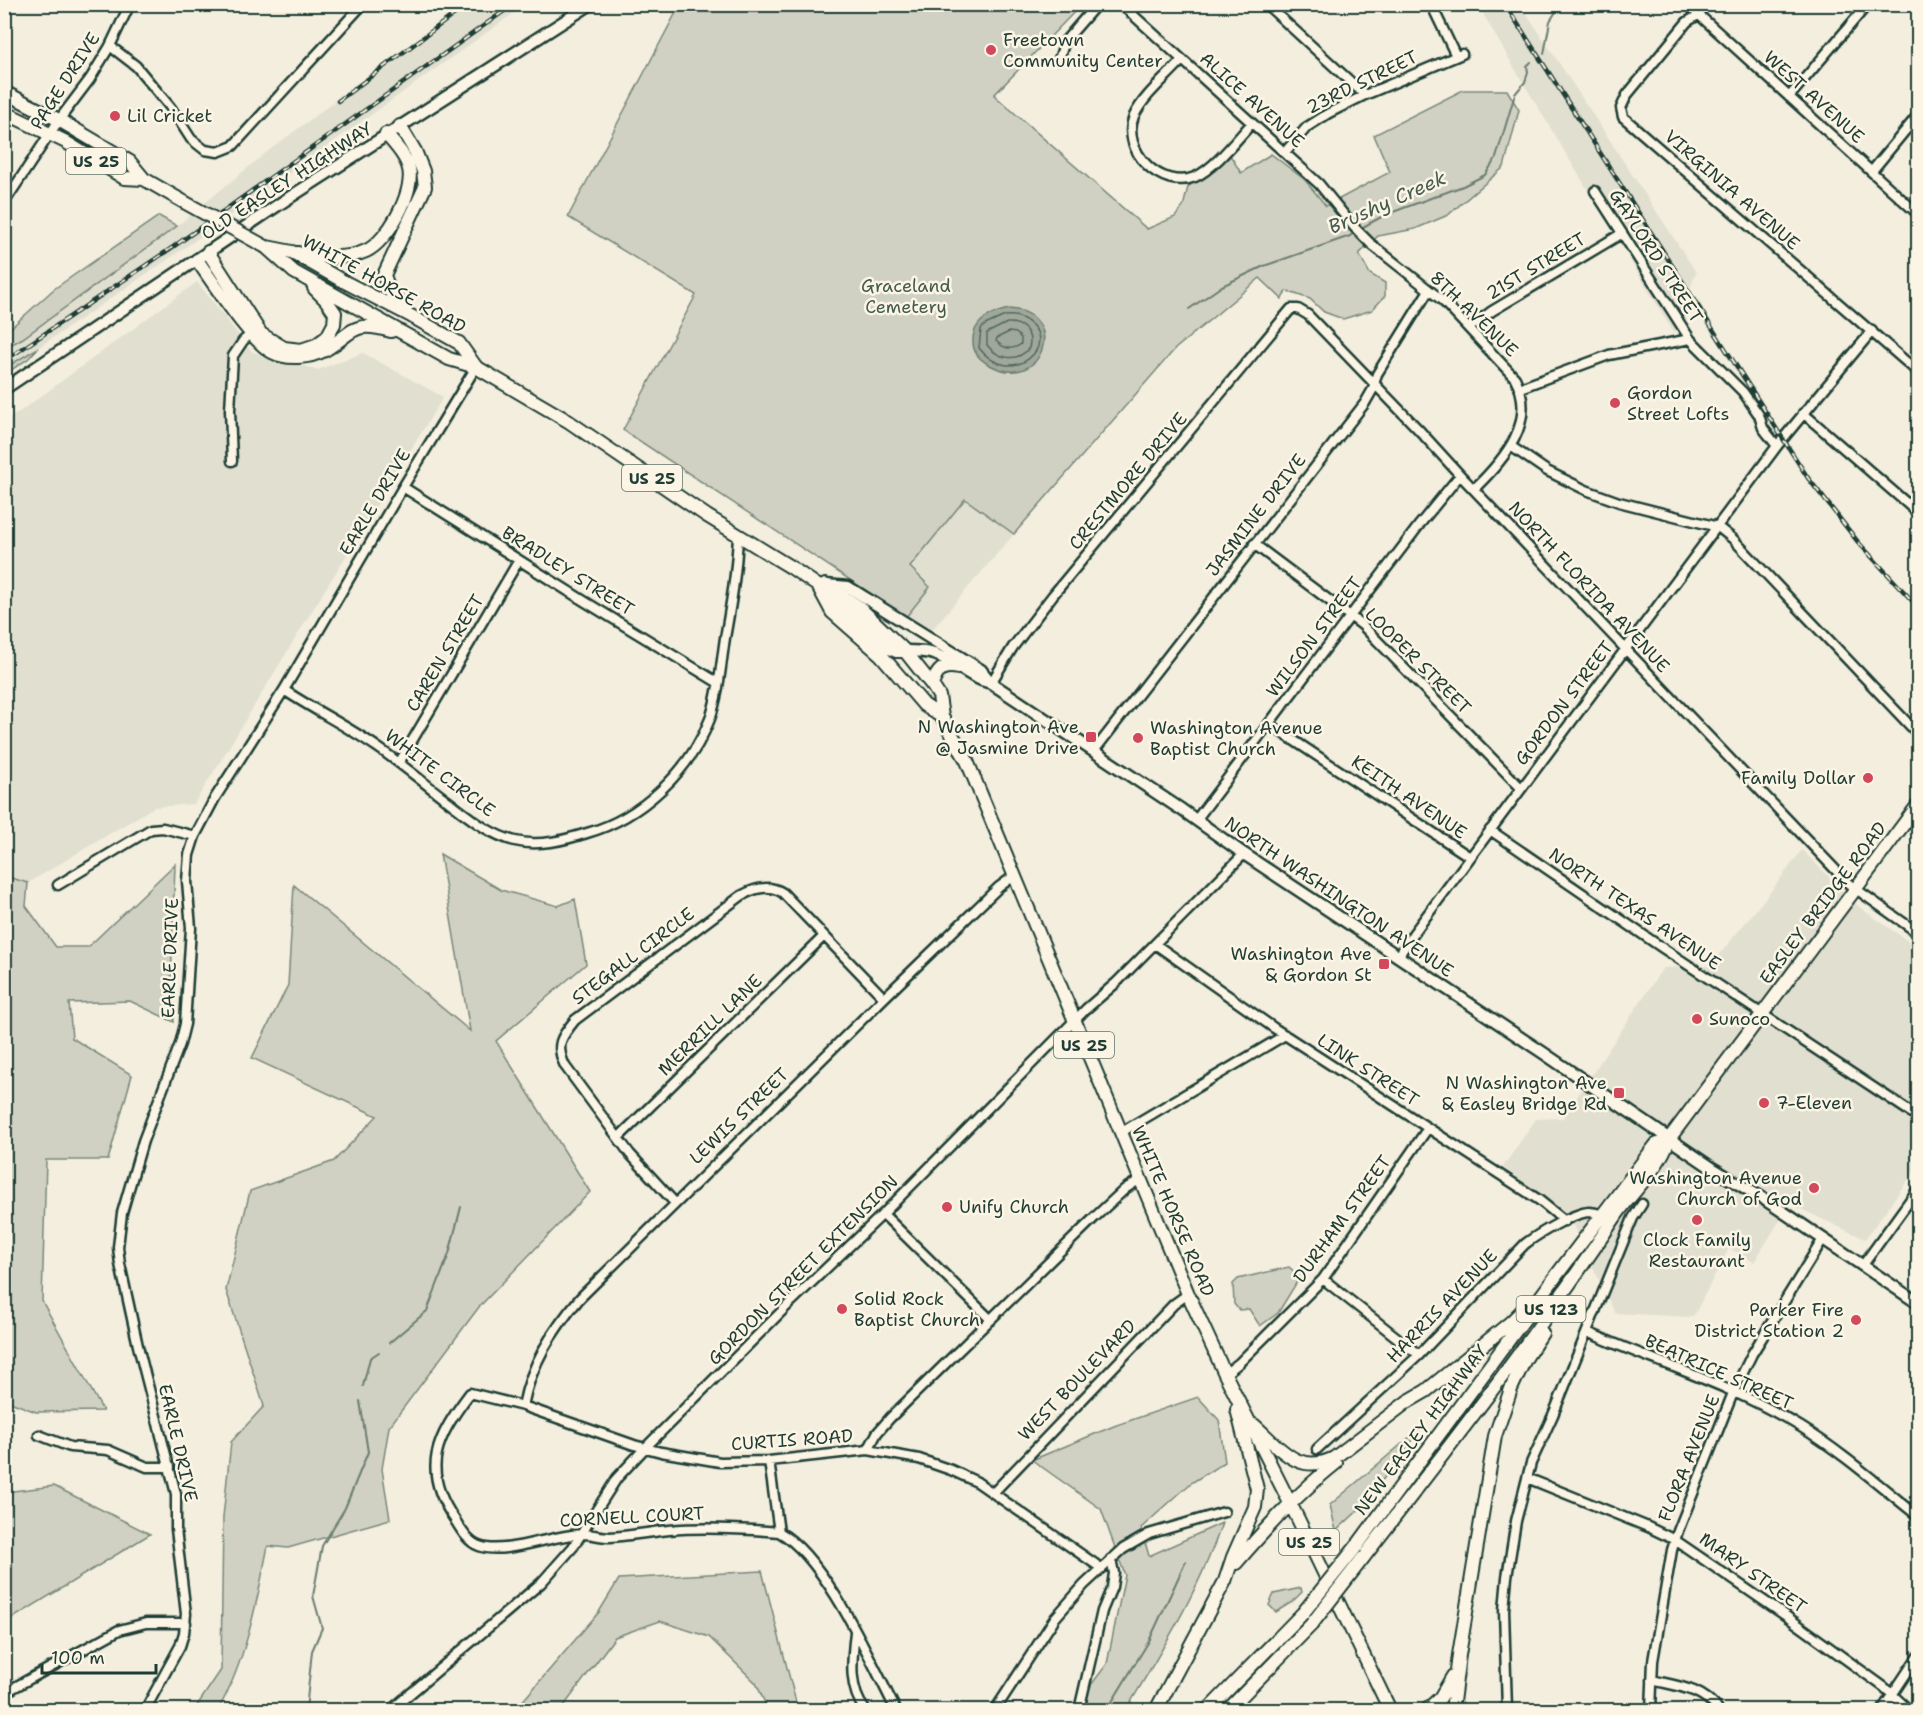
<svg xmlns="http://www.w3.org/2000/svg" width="1923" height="1715" viewBox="0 0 1923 1715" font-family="'Shantell Sans',sans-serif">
<rect width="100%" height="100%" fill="#f3eede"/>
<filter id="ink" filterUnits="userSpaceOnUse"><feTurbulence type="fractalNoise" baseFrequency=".0167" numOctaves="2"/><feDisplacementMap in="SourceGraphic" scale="12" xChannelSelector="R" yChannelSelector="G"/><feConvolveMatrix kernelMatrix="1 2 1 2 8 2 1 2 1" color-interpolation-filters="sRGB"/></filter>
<g filter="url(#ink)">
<path fill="#e1dfd0" d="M463,5h62l-345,246 -142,97 -33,20v-20l18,-10 154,-112 90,-74z
M1478,5h43l175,267 -22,61 -162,-269z
M197,282l55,70 66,18 45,-17 80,44 -249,407 -40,3 -126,76 -23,-7v-456l16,-9z
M965,499l49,35 -84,98 -24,-15 24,-30 -20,-20z
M1802,850l57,57 59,41v218l-53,73 -75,-35 -36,58 -25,-14 -36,69 -78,-4 -45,-94 -67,-52 33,-48 27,-1 100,-150 47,-2 62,-76z"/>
<path fill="#d0d1c2" stroke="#78877b" stroke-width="1.5" d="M680,5h401l-87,90 153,134 28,-12 8,-10 5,-20 42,-32 11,18 30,-19 34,26 21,26 64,-34 -16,-37 89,-45h44l12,20 -15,57 -56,48 -33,14 -37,7 -19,18 11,20 15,9v13l-13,14 -29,9 -19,-7 -14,-13 -24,-8 -4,8 -22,-21 -85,71 -161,185 -49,-35 -55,68 20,20 -24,30 -283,-187 73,-135 -128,-78z
M159,216l18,10 -154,112 -18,10v-15l49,-44z
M38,348l-10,11 -23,15v-6z
M440,854l61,36 57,16 17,-7 11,65 -90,77 94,151 -111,115 -90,120 -7,42 8,50 -102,29 -20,-2c-11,55 -22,115 -50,164h-24l27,-40 2,-153 8,-75 33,-36 -38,-116 24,-99 84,-30 43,-45 -125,-58 36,-73 6,-100 176,146z
M175,864l-4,119 3,39 -44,-21 -61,2 3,35 60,37 -24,85h-62l-4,141 61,110 -67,1 -31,-12v-524l23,7 -2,23 30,41h32z
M1289,1267l11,10 -22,36 -18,13 -11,-17 -10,1 -5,-6 -1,-20 5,-5z
M1198,1397l21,23 6,42 -34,21 -50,45 8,28 73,-33c-22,66 -60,127 -96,187h-54l35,-46 18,-89 -24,-66 -69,-49 82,-34z
M1424,1425l-62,82 -26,24 -6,-26z
M54,1486l96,48 -145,89v-131z
M762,1571l36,139h-30l-12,-27 -47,-46 -49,-16 -45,16 -54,73h-46l84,-98 20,-33z
M1301,1588l1,4 -10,10 -16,10 -7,-7 5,-11z"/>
<path fill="#a0a89b" stroke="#6c7d72" stroke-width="1.5" d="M1009,309c60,3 35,87 -21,55 -9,-5 -15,-12 -15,-22 -1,-21 17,-29 36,-33z"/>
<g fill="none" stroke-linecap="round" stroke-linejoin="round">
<path stroke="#53685d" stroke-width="1.5" d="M1005,316c8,-1 15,0 22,5 35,23 -15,69 -48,27l2,-19 4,-4z
M1007,323c16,-1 26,10 22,25 -12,15 -31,11 -42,-3v-12z
M1009,332l7,1 5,5v6c-9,7 -17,5 -25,-3l1,-3z"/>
<path stroke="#6c7d72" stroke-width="2" d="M1544,54l6,-33 11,-17
M1361,228l24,-13 78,-29 22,-11 11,-17 19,-64 10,-12 3,-10 -1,-6 4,-4
M1189,309l33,-23 42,-20 86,-30 6,-5
M389,1343l38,-32 22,-57 12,-47
M363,1386l7,-28 9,-6
M306,1710l6,-59 10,-23 -9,-32 9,-50 23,-38 23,-56 -8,-51
M1107,1710l42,-69 37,-80"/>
<g stroke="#1f3d34" stroke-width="13">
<path id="minor" d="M1121,4l198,180 35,43 17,17 72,57 72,77c23,43 -11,82 -41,111
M1266,4l99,91
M1431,4l25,52
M1687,4l231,210
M1698,15l-11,7 -60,73 -6,13 2,9 295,255
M110,46l26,20 35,42 20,31 14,11 13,2 15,-6 130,-142
M1059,59l6,-18 32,-37
M1182,60c-15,17 -38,35 -48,56 -14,34 27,75 61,61 19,-8 43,-39 57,-54
M1789,97l79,-93
M1285,152l22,-25 22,-14 36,-18 97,-41
M1872,171l46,-56
M1595,191l95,148
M4,203l55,-83 31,-41 20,-33 20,-42
M1469,328l23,-17 129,-77
M1520,388l89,-33 81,-16 53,53 16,23 4,13 14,18
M1803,413l115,100
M1512,447l35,24 39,19 33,12 99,25 15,12 185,195
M232,461l-2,-51 3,-54 10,-15 12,-11
M403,487l181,114 133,81
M1254,544l108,81 159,163
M991,683l22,-36 40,-52 238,-286h7l10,6 111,115 41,45 389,409 69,49
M284,690c30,20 63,36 93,57 25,17 48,37 72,55 21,16 41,33 66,39 24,6 50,-1 72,-8 54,-15 103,-62 123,-114 9,-25 11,-55 15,-81 6,-34 12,-68 13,-104
M1269,724l201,133
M1094,751l271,-348 8,-14 4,-15 52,-84
M399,763l120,-203
M1196,820l224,-296 40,-49
M1490,830l171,117 257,170
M58,885l93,-56 12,-1 32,8
M1155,944l119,84 265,172 26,21
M1398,957l15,-23 364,-488 95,-115
M1120,1133l165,-98
M618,1138l206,-202
M675,1203l-45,-49 -65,-88c-10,-21 -4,-29 10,-46l166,-124c14,-8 28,-12 42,-3l101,105
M883,1214l108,106
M1863,1265l55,-76
M1323,1279l96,76
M1587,1332c71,31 148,54 214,95 42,26 79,59 117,89
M1225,1374l14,-11 84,-84 105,-151
M523,1406c8,-42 29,-75 57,-108l304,-300 115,-111 15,-11
M39,1435l31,12 38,3 39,17h23
M1317,1449l102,-94 106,-111c13,-10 48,-31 64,-32 5,0 10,2 15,3
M868,1450l9,-17 13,-15 205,-201 30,-28 14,-9
M769,1461l10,71c47,26 92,130 117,178
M1527,1478l121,49 27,13 111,76 98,71 25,23
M993,1493l181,-189 14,-10
M779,1532c-36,-3 -73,-5 -110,-2 -19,2 -39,6 -59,7 -9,0 -18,-3 -27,-3 -29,0 -78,22 -104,12 -11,-4 -18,-16 -24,-26 -35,-50 -19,-82 15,-127l53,13 111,39 27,7 59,10 49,-1 99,-11 51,9 32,11 26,12 124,86
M855,1632c-3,27 -7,56 10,78
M1652,1680c24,6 51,8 66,30
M4,1693l115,-63 27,-7h40
M1080,1706l22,-95 10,-24 2,-14 -3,-14
M145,1710l35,-64 4,-13 2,-19 -10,-85v-35l-38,-148 -18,-82 -2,-17 4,-34 21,-72 37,-97 5,-20 6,-96 -4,-47 2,-26 6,-19 20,-38 69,-108 119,-203 73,-120
M391,1710l150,-127 32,-36 44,-69 28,-30 147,-147 91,-87 203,-205 30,-26 128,-129
M995,1710l60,-92 29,-33 39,-36 26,-15 75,-22
M1507,1710l-3,-100 3,-33 9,-56 15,-58 22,-48 80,-197 9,-14
M1651,1710l2,-49 19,-111 6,-19 55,-138 19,-39 71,-115
M1882,1710l36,-54"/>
</g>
<g stroke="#1f3d34" stroke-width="15">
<path id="major" d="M4,389l280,-188 307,-197
M826,585l22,2 133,83 10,13
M905,651c10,0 20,0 29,3 21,7 33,23 57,29l191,127 62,44 298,198 170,116 55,33 151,102"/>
</g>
<g stroke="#1f3d34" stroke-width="16">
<path id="highway" d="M4,92l55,28 71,42 14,17 40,23
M4,112l60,29 60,37 20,1
M400,126l15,25 8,20 2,16 -41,88 5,15 17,21
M266,247l28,25 155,87 27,8 92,54 139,95 85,52 26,18 70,61 8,4h9
M267,247l25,5 49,28 70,36 48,27 17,24
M208,252l53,82 23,14 17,2 15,-5 11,-8 7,-13 1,-11 -9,-13 -12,-12
M297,253c23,3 47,8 69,-2 21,-9 49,-59 43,-82 -3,-13 -14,-24 -23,-35
M197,260c16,22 53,80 75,92 15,8 38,6 53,-2 30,-18 26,-30 66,-19
M825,585l34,22 46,44 27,34 7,11 3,21
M818,586l14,26 49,43 43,50 18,12 25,44 221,533 37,80 73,145 92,191
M932,685c6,-16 10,-20 27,-17
M1254,1425c25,22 44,51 80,33l73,-56 19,-11 85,-69 17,-17
M1356,1547l203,-275 83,-109 14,-18 13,-6
M1363,1558c86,-111 174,-223 252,-341 17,-26 44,-48 54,-78l249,-334
M1236,1563c31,-36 63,-71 100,-100
M1156,1710l69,-129 8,-24 22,-50 2,-18 -20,-80
M1208,1710l95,-97
M1228,1710l83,-85
M1427,1710l13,-12 13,-22
M1452,1710l7,-55 36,-219 16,-47 14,-30 17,-26"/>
</g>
<use href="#minor" stroke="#fcf5e5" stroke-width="8"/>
<use href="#major" stroke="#fcf5e5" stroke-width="10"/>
<use href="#highway" stroke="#fcf5e5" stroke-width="12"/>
<g stroke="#1f3d34" stroke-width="4.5">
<path id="rail" d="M1505,4l303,474 50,64 60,65
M338,101l130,-97
M4,361l169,-114 341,-243"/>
</g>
<use href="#rail" stroke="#fcf5e5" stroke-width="2" stroke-dasharray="7" stroke-linecap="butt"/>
<g stroke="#1f3d34" stroke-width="16" stroke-linecap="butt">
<path id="highway-bridge" d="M184,202l82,45
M1303,1613l53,-66
M1311,1625l52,-67"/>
</g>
<use href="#highway-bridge" stroke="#fcf5e5" stroke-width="12"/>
</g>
</g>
<g fill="#d1495b" stroke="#fcf5e5" stroke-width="2">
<circle cx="991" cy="50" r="6"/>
<circle cx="115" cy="116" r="6"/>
<circle cx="1615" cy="403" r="6"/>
<rect x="1085" y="731" width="12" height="12" rx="3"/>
<circle cx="1138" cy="738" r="6"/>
<circle cx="1868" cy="778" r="6"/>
<rect x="1378" y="958" width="12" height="12" rx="3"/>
<circle cx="1697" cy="1019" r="6"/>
<rect x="1613" y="1087" width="12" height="12" rx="3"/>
<circle cx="1764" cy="1103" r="6"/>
<circle cx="1814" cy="1188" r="6"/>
<circle cx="947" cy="1207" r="6"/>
<circle cx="1697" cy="1220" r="6"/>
<circle cx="842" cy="1309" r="6"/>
<circle cx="1856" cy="1320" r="6"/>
</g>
<g text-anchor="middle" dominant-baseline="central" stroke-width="5" stroke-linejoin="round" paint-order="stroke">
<g fill="#fcf5e5" stroke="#617469" stroke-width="1.5">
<rect x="66" y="148" width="60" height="26" rx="4.5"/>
<rect x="622" y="465" width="60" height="26" rx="4.5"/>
<rect x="1054" y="1032" width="60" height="26" rx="4.5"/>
<rect x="1516.5" y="1296" width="69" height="26" rx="4.5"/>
<rect x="1279" y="1529" width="60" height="26" rx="4.5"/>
</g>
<g font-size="16" font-weight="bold" fill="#1f3d34">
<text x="96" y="161">US 25</text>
<text x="652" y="478">US 25</text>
<text x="1084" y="1045">US 25</text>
<text x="1551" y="1309">US 123</text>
<text x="1309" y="1542">US 25</text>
</g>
<g font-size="18" fill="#1f3d34" stroke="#fcf5e5" text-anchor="start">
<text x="1003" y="40">Freetown<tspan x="1003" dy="21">Community Center</tspan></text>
<text x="127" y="116">Lil Cricket</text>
<text x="1627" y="393">Gordon<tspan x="1627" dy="21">Street Lofts</tspan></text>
<text x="1079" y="727" text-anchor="end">N Washington Ave<tspan x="1079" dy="21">@ Jasmine Drive</tspan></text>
<text x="1150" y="728">Washington Avenue<tspan x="1150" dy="21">Baptist Church</tspan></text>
<text x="1856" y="778" text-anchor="end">Family Dollar</text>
<text x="1372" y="954" text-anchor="end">Washington Ave<tspan x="1372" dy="21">&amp; Gordon St</tspan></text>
<text x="1709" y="1019">Sunoco</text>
<text x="1607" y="1083" text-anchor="end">N Washington Ave<tspan x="1607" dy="21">&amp; Easley Bridge Rd</tspan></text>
<text x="1776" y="1103">7-Eleven</text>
<text x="1802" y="1178" text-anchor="end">Washington Avenue<tspan x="1802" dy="21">Church of God</tspan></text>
<text x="959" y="1207">Unify Church</text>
<text x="1697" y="1240" text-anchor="middle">Clock Family<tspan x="1697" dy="21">Restaurant</tspan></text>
<text x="854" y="1299">Solid Rock<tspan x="854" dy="21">Baptist Church</tspan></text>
<text x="1844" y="1310" text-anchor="end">Parker Fire<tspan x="1844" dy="21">District Station 2</tspan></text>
</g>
<g font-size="18" fill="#1f3d34" stroke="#fcf5e5">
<text transform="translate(65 81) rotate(-57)">PAGE DRIVE</text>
<text transform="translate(1362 82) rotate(-26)">23RD STREET</text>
<text transform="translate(1814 97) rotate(42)">WEST AVENUE</text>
<text transform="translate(1252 100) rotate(42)">ALICE AVENUE</text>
<text transform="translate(287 181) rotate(-33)">OLD EASLEY HIGHWAY</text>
<text transform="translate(1732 190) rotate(41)">VIRGINIA AVENUE</text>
<text transform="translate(1656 256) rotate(57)">GAYLORD STREET</text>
<text transform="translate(1536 266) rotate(-31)">21ST STREET</text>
<text transform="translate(384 284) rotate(29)">WHITE HORSE ROAD</text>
<text transform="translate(1474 314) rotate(44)">8TH AVENUE</text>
<text transform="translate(1128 481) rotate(-50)">CRESTMORE DRIVE</text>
<text transform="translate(375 502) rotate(-59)">EARLE DRIVE</text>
<text transform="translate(1256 515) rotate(-52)">JASMINE DRIVE</text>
<text transform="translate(568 571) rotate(32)">BRADLEY STREET</text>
<text transform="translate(1589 587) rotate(47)">NORTH FLORIDA AVENUE</text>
<text transform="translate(1314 637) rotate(-53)">WILSON STREET</text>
<text transform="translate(445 653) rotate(-59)">CAREN STREET</text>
<text transform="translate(1418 661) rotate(45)">LOOPER STREET</text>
<text transform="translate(1564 703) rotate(-53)">GORDON STREET</text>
<text transform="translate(440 773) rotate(37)">WHITE CIRCLE</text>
<text transform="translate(1409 797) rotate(34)">KEITH AVENUE</text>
<text transform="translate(1339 897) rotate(34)">NORTH WASHINGTON AVENUE</text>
<text transform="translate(1823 903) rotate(-53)">EASLEY BRIDGE ROAD</text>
<text transform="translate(1635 909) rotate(34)">NORTH TEXAS AVENUE</text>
<text transform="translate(633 956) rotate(-37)">STEGALL CIRCLE</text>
<text transform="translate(170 958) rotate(-88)">EARLE DRIVE</text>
<text transform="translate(710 1025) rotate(-44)">MERRILL LANE</text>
<text transform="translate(1368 1070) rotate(33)">LINK STREET</text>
<text transform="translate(739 1116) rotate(-44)">LEWIS STREET</text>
<text transform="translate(1173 1211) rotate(67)">WHITE HORSE ROAD</text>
<text transform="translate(1342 1219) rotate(-54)">DURHAM STREET</text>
<text transform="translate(803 1270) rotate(-45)">GORDON STREET EXTENSION</text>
<text transform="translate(1442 1306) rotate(-46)">HARRIS AVENUE</text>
<text transform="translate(1719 1372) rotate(24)">BEATRICE STREET</text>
<text transform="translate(1077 1380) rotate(-46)">WEST BOULEVARD</text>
<text transform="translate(1421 1430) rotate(-53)">NEW EASLEY HIGHWAY</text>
<text transform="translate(792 1440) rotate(-4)">CURTIS ROAD</text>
<text transform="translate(178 1443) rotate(77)">EARLE DRIVE</text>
<text transform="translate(1689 1458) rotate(-68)">FLORA AVENUE</text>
<text transform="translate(632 1517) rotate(-3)">CORNELL COURT</text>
<text transform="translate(1753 1573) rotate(35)">MARY STREET</text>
</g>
<g font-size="18" fill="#425b50" stroke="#fcf5e5">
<text x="906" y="286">Graceland<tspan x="906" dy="21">Cemetery</tspan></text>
</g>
<g font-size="20" font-style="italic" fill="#465d53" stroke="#fcf5e5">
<text transform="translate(1387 202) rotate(-24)">Brushy Creek</text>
</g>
</g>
<rect width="1923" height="1715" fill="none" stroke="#fcf5e5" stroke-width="24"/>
<rect x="12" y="12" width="1899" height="1691" fill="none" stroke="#1f3d34" stroke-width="2" filter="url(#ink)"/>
<path d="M42 1664v9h114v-9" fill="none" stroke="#1f3d34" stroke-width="3"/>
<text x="51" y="1664" font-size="18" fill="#1f3d34" stroke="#fcf5e5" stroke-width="4.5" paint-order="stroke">100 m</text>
</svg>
